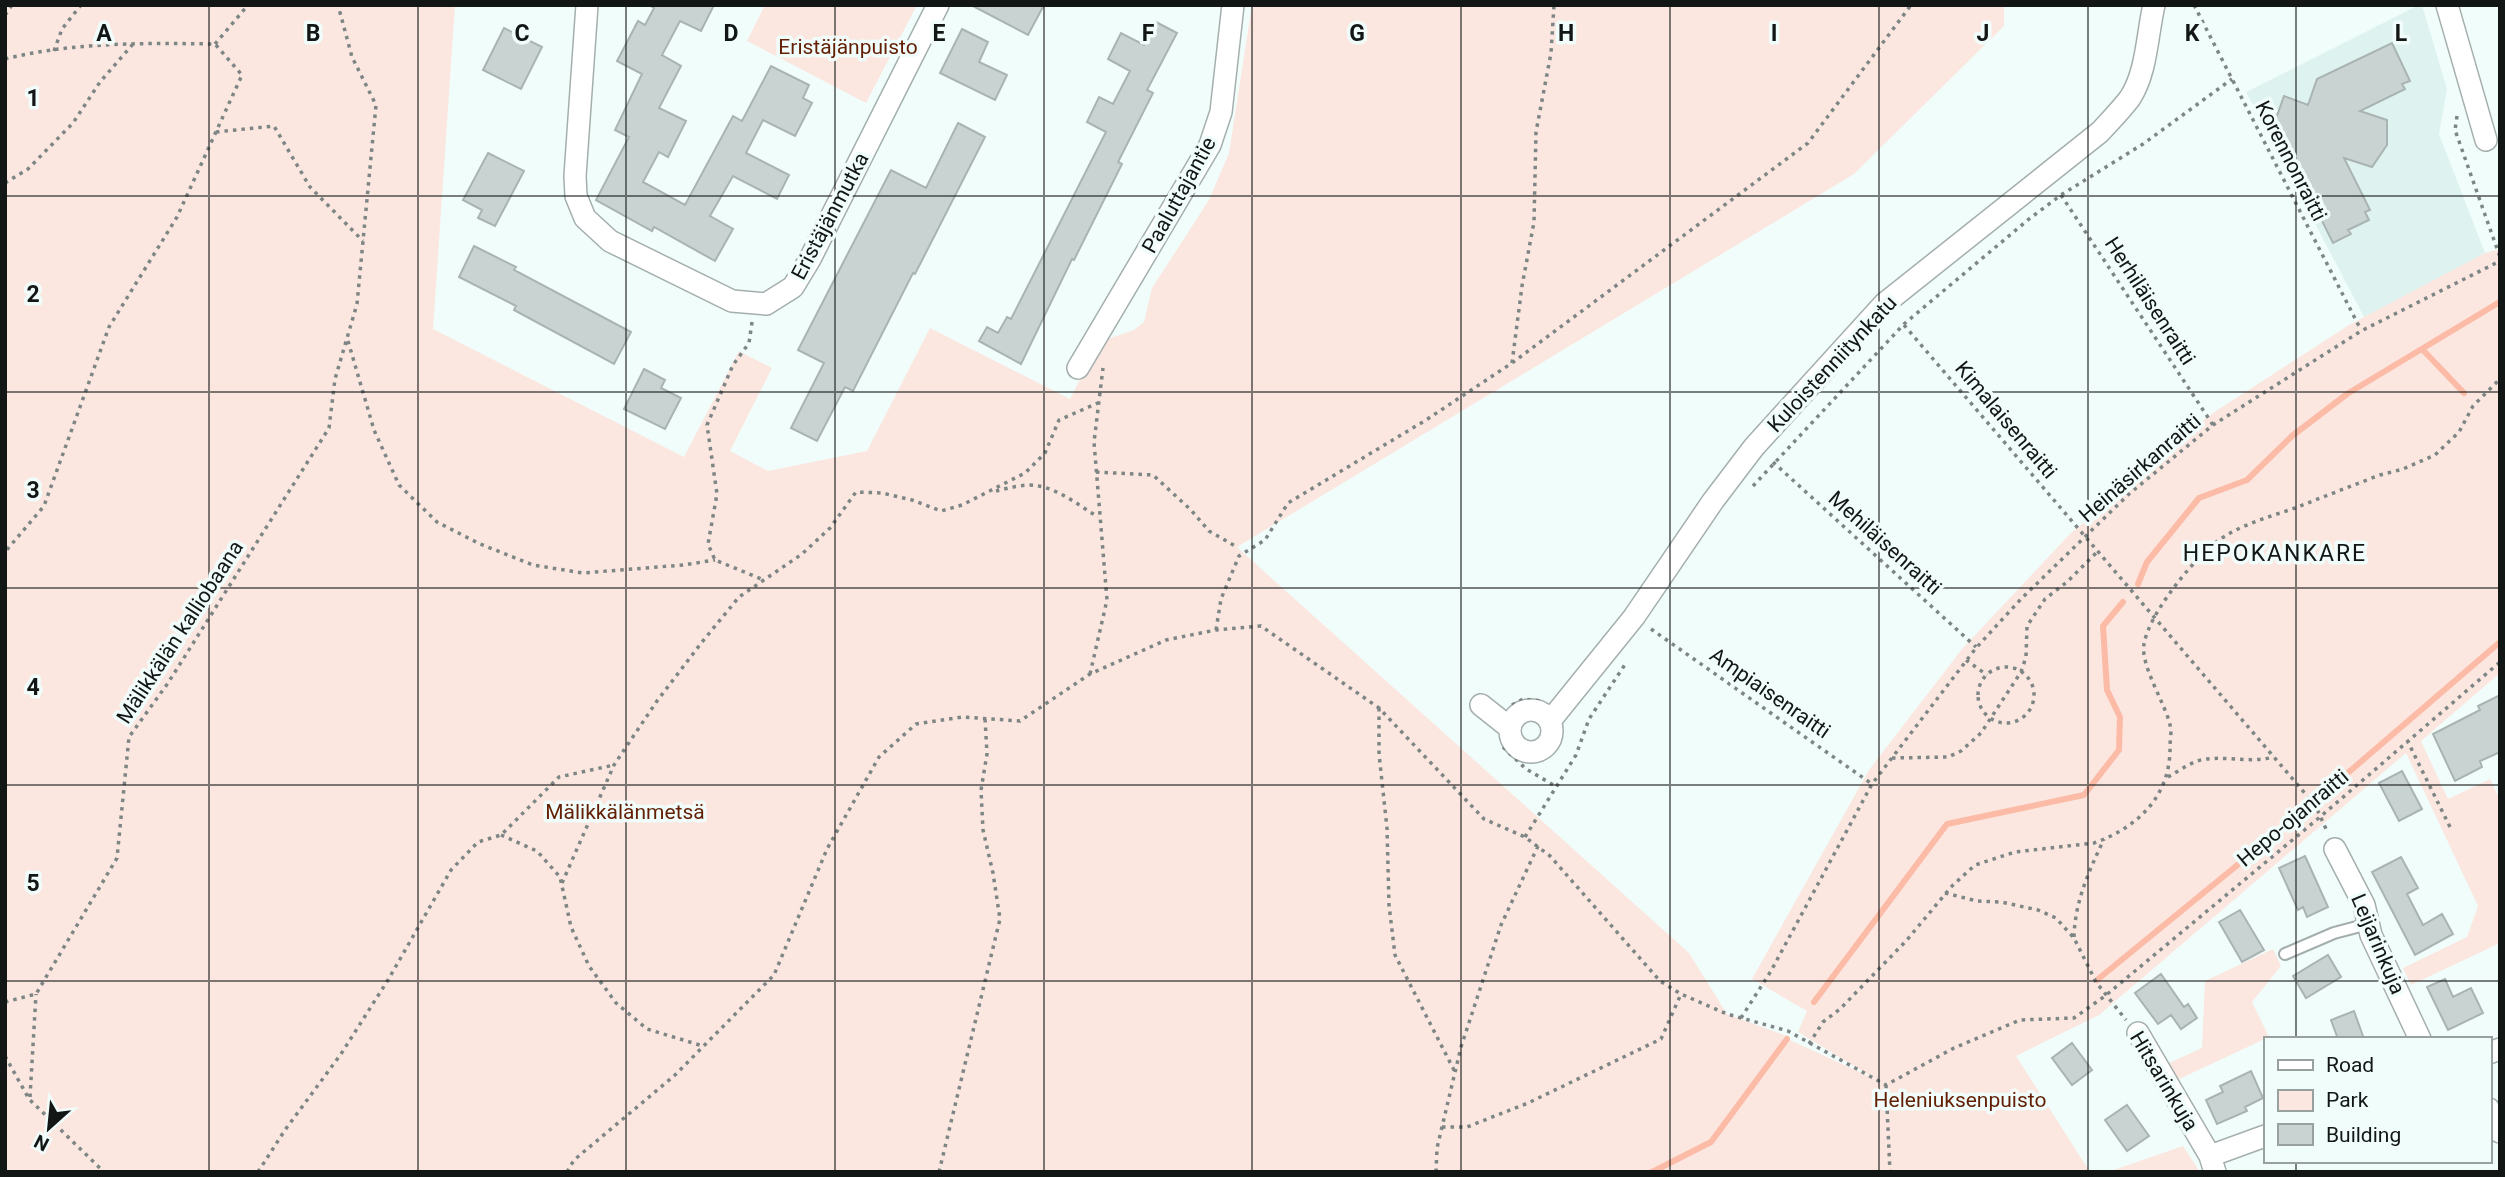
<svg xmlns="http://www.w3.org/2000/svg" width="2505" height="1177" viewBox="0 0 2505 1177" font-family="Roboto,sans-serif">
<rect width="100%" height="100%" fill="#f1fdfb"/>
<path fill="#def3f0" d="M2419,5h3l25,84 -8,45 46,119 -121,64 -118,-225z"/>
<path fill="#fbe7e0" d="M5,5h450l-22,324 251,128 55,-106 33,17 -42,83 38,20 99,-20 63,-123 140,71 29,-57 35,-12 10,-8 8,-34 57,-88 20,-47 23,-148h752v21l-150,148 -617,373 452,406 38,61 60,22 -59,85 62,-81 87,40 -79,-48 9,-21 -55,-32 117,-209 93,-121 108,-115 128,-110 18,-13 133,-86 136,-72 15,-4v424l-79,68 27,58 42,-20 10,21v143l-89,42 -8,-17 64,-31 11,-31 -72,-153 -307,262 -83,41 74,116h-2085z
M765,5h152l-51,98 -119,-62z
M2273,949l8,17 -29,36 17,35 -92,43 -10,-16 35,-16 3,-67z
M2183,1146l17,26h-92z"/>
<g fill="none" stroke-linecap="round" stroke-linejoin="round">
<path stroke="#fbbba6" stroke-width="6" d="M2422,349l42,44
M2138,584l9,-22 52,-64 48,-18 45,-44 55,-42 151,-91
M2321,796l179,-154
M2097,980l209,-171
M1814,1002l133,-178 137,-29 35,-45 1,-33 -13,-27 -4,-64 20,-24
M1652,1172l59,-30 76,-103"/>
</g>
<path fill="#c9d4d2" stroke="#a9b4b2" stroke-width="2" d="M649,5h65l-13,26 -21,-10 -18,34 19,11 -22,42 27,13 -18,36 -9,-5 -16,30 42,23 48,-89 9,5 29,-55 38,19 -6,13 9,5 -17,33 -32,-16 -17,33 43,22 -12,24 -44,-23 -23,40 23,13 -18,32 -61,-34 -2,4 -56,-31 33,-63 -14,-7 27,-56 -25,-13 21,-40 7,4 9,-17z
M971,5h73l-16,30z
M1156,22l21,11 -30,57 6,3 -35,69 4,2 -48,96 -2,-1 -51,105 -42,-23 8,-14 11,6 9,-16 4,2 95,-187 -19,-10 12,-25 14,7 17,-33 -22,-12 13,-26 23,12z
M504,28l38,19 -21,42 -38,-19z
M962,29l26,13 -9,20 28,13 -12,25 -55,-27z
M2392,43l18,38 -8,3 3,5 -45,22 27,9v25l-15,22 -28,-9 26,52 -5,2 4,8 -21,10 3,4 -18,9 -59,-119 10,-28 24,9 9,-26z
M958,123l27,14 -70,137 -2,-1 -60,118 -8,-4 -28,54 -26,-13 33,-65 -26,-13 93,-180 35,18z
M488,153l36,18 -29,55 -17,-8 4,-8 -19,-10z
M474,246l42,21 -2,3 117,62 -17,32 -100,-54 2,-4 -57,-29z
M644,369l21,11 -4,8 20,10 -16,31 -41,-20z
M2500,695v57l-20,9 2,6 -27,14 -22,-47 47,-24 -2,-4z
M2402,771l20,38 -23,12 -20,-38z
M2305,856l23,51 -21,10 -4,-10 -5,3 -19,-42z
M2401,857l17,31 -11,6 16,31 19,-11 11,20 -38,21 -43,-83z
M2240,910l24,40 -22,12 -23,-40z
M2328,955l13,22 -35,21 -13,-22z
M2161,974l23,33 4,-3 9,14 -16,11 -10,-14 -13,9 -23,-31z
M2445,979l8,18 18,-9 12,25 -35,17 -21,-43z
M2354,1011l10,28h-26l-7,-19z
M2072,1043l20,27 -20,15 -20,-27z
M2251,1071l12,27 -18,9 2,4 -30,13 -11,-24 17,-8 -3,-6z
M2127,1105l22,31 -22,15 -22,-31z"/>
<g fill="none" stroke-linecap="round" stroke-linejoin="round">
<g stroke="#a4afad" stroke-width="14">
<path id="service" d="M2285,954l49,-21 34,-9"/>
</g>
<g stroke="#a4afad" stroke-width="24">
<path id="minor" d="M587,5l-12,171 1,20 9,22 25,23 122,60 34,3 27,-17 17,-28 128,-254
M2447,5l39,135
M1078,368l132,-223 11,-33 12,-107
M1481,705l29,23
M1510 731a21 21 0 1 1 42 0a21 21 0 1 1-42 0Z
M1550,721l84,-104 79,-116 41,-54 130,-143 216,-172c10,-11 21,-22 30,-34 17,-26 17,-63 24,-93
M2335,849l29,56 7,30 49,104
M2138,1033l72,123 5,16
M2489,1053l11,-4
M2489,1109l11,23
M2210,1156l55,-20"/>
</g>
<path stroke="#7e8685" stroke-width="3.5" stroke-dasharray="3.5 5" stroke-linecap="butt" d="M2194,5l167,325
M5,15l7,-10
M215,44l33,-39
M54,51l8,-22 19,-24
M5,59c68,-17 140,-16 210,-15l27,31 -65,142 -68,110 -65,179 -39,46
M2457,116l-2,14 45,127
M216,132l58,-6 36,61 53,54
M5,183l23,-14 45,-46 27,-41 33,-38
M2061,195l152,230
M752,322l-3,21 -16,22 -26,60 10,69 -9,50 7,16 49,20
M1904,325l411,480 12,26
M348,341l26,89 25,55 38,37 43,22 53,21 50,8 100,-8 32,-5
M1512,363l10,-77 12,-64 2,-90 15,-79 3,-48
M1773,462l203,185
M1096,472l57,3 38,35 18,21 28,16
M1753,486l151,-162 125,-105 32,-24 82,-51 89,-65
M996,491c13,-3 30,-8 43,-5 21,4 41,20 59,31
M1651,629l221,155
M1216,630l5,-31 18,-43 26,-16 23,-37 138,-83 86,-57 296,-220 103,-138
M1966,660l21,15
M1978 695a28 28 0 1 1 56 0a28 28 0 1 1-56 0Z
M1090,674l17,-74 -13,-158 9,-74
M1512,705l11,-6 18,2
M1379,708v46l8,74 2,77 6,50 60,117
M2407,740l45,91
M1503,747l23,22 31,18
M1892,758l56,-1 13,-6 20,-18 40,-61 5,-15 1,-31 18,-27 22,-17 30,-30
M2168,777c9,-5 19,-12 29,-16 22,-7 51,3 77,-4
M501,835l36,16 23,26 11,50 18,39 27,37 31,26 56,17
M1525,837l51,-82 13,-36 37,-56
M562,883l52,-118 43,-64 45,-59 37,-45 63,-43 28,-26 26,-36 26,1 30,7 29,11 21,-6 63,-32 20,-20 14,-33 39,-17
M1945,893l32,8 24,1 37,8 18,8 18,20 22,44 30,38
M2074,937c1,-36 15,-66 30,-98
M5,1002l31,-8 81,-136 12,-121 39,-54 161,-255 6,-49 22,-75 19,-199 -24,-48 -14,-52
M1741,1018l30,-47 101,-187 104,-136 45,-49 108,-105 84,-69 148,-94 139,-70
M1809,1044l14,-22 17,-13 66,-68 46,-55 23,-21 40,-13 79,-9c45,-16 77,-48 76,-97 0,-6 2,-15 0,-21 -4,-20 -30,-60 -26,-81 5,-29 43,-76 65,-96 23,-21 57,-30 86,-40 28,-11 56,-22 85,-33l23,-6 32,-14 24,-23 14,-26 27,-27
M5,1056l24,43 75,73
M1886,1085l4,87
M30,1097l6,-103
M1442,1127h25l61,-24 133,-64 20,-45
M258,1172l27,-42 56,-76 47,-74 63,-110 27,-28 23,-7 58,-58 55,-12
M567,1172l7,-12 100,-84 100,-101 53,-126 52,-92 37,-33 47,-7 57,4 70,-47 76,-34 50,-10 45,-4 118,82 105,111 41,18 25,19 110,125 21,13 46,20 61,17 98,54 68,-37 66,-28 54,-2 31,-22 215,-179 180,-155
M939,1172l61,-253 -7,-46 -10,-43 -2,-40 6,-36 -2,-36
M1436,1172l1,-24 24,-101 40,-122 37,-79"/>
<use href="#service" stroke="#fff" stroke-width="10"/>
<use href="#minor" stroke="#fff" stroke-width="21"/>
</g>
<path fill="none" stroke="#121615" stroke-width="2" stroke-opacity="0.55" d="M209,5v1167M418,5v1167M626,5v1167M835,5v1167M1044,5v1167M1252,5v1167M1461,5v1167M1670,5v1167M1879,5v1167M2088,5v1167M2296,5v1034M5,196h2495M5,392h2495M5,588h2495M5,785h2495M5,981h2495M2296,1161v11"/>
<g text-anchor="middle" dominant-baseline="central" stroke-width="7" stroke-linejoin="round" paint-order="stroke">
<g font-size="21" fill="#621f04" stroke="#f1fdfb">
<text x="848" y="47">Eristäjänpuisto</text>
<text x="625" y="812">Mälikkälänmetsä</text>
<text x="1960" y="1100">Heleniuksenpuisto</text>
</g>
<g font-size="21" fill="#121615" stroke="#f1fdfb">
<text transform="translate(2291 161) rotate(63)">Korennonraitti</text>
<text transform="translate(1179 195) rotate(-61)">Paaluttajantie</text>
<text transform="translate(830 216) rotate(-62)">Eristäjänmutka</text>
<text transform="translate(2150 301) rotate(57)">Herhiläisenraitti</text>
<text transform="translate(1832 364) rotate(-47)">Kuloistenniitynkatu</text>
<text transform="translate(2006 420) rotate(50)">Kimalaisenraitti</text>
<text transform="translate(2140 468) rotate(-41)">Heinäsirkanraitti</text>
<text transform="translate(1885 543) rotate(42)">Mehiläisenraitti</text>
<text transform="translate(180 632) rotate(-57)">Mälikkälän kalliobaana</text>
<text transform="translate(1770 693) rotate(35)">Ampiaisenraitti</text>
<text transform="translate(2293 818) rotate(-40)">Hepo-ojanraitti</text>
<text transform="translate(2378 944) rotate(67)">Leijarinkuja</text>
<text transform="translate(2164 1081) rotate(59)">Hitsarinkuja</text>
</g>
<g font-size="23" letter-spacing="2" fill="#121615" stroke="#f1fdfb">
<text x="2275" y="553">HEPOKANKARE</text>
</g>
</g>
<g font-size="23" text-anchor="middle" font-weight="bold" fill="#121615" stroke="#f1fdfb" stroke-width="7" stroke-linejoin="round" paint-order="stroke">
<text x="104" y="41">A</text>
<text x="313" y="41">B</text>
<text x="522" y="41">C</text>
<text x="731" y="41">D</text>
<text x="939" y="41">E</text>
<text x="1148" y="41">F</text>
<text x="1357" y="41">G</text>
<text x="1566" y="41">H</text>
<text x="1774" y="41">I</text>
<text x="1983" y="41">J</text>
<text x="2192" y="41">K</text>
<text x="2401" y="41">L</text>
<text x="33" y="106">1</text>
<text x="33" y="302">2</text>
<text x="33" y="498">3</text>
<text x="33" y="695">4</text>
<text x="33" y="891">5</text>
</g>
<rect width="2505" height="1177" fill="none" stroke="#121615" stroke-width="14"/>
<rect x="2264" y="1037" width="228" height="126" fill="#f1fdfb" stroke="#98a19f" stroke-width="2"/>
<rect x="2278" y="1060" width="35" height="10" fill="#ffffff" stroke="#98a19f" stroke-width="2"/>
<text x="2326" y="1072" font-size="21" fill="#121615">Road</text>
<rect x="2278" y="1090" width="35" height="21" fill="#fbe7e0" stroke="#98a19f" stroke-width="2"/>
<text x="2326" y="1107" font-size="21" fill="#121615">Park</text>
<rect x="2278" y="1124" width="35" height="21" fill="#c9d4d2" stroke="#98a19f" stroke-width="2"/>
<text x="2326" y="1142" font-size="21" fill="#121615">Building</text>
<g transform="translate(49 1128) rotate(207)" stroke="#f1fdfb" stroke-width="5" paint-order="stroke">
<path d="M0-5L12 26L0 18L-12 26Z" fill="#121615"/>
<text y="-10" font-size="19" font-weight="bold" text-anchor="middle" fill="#121615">N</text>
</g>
</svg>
